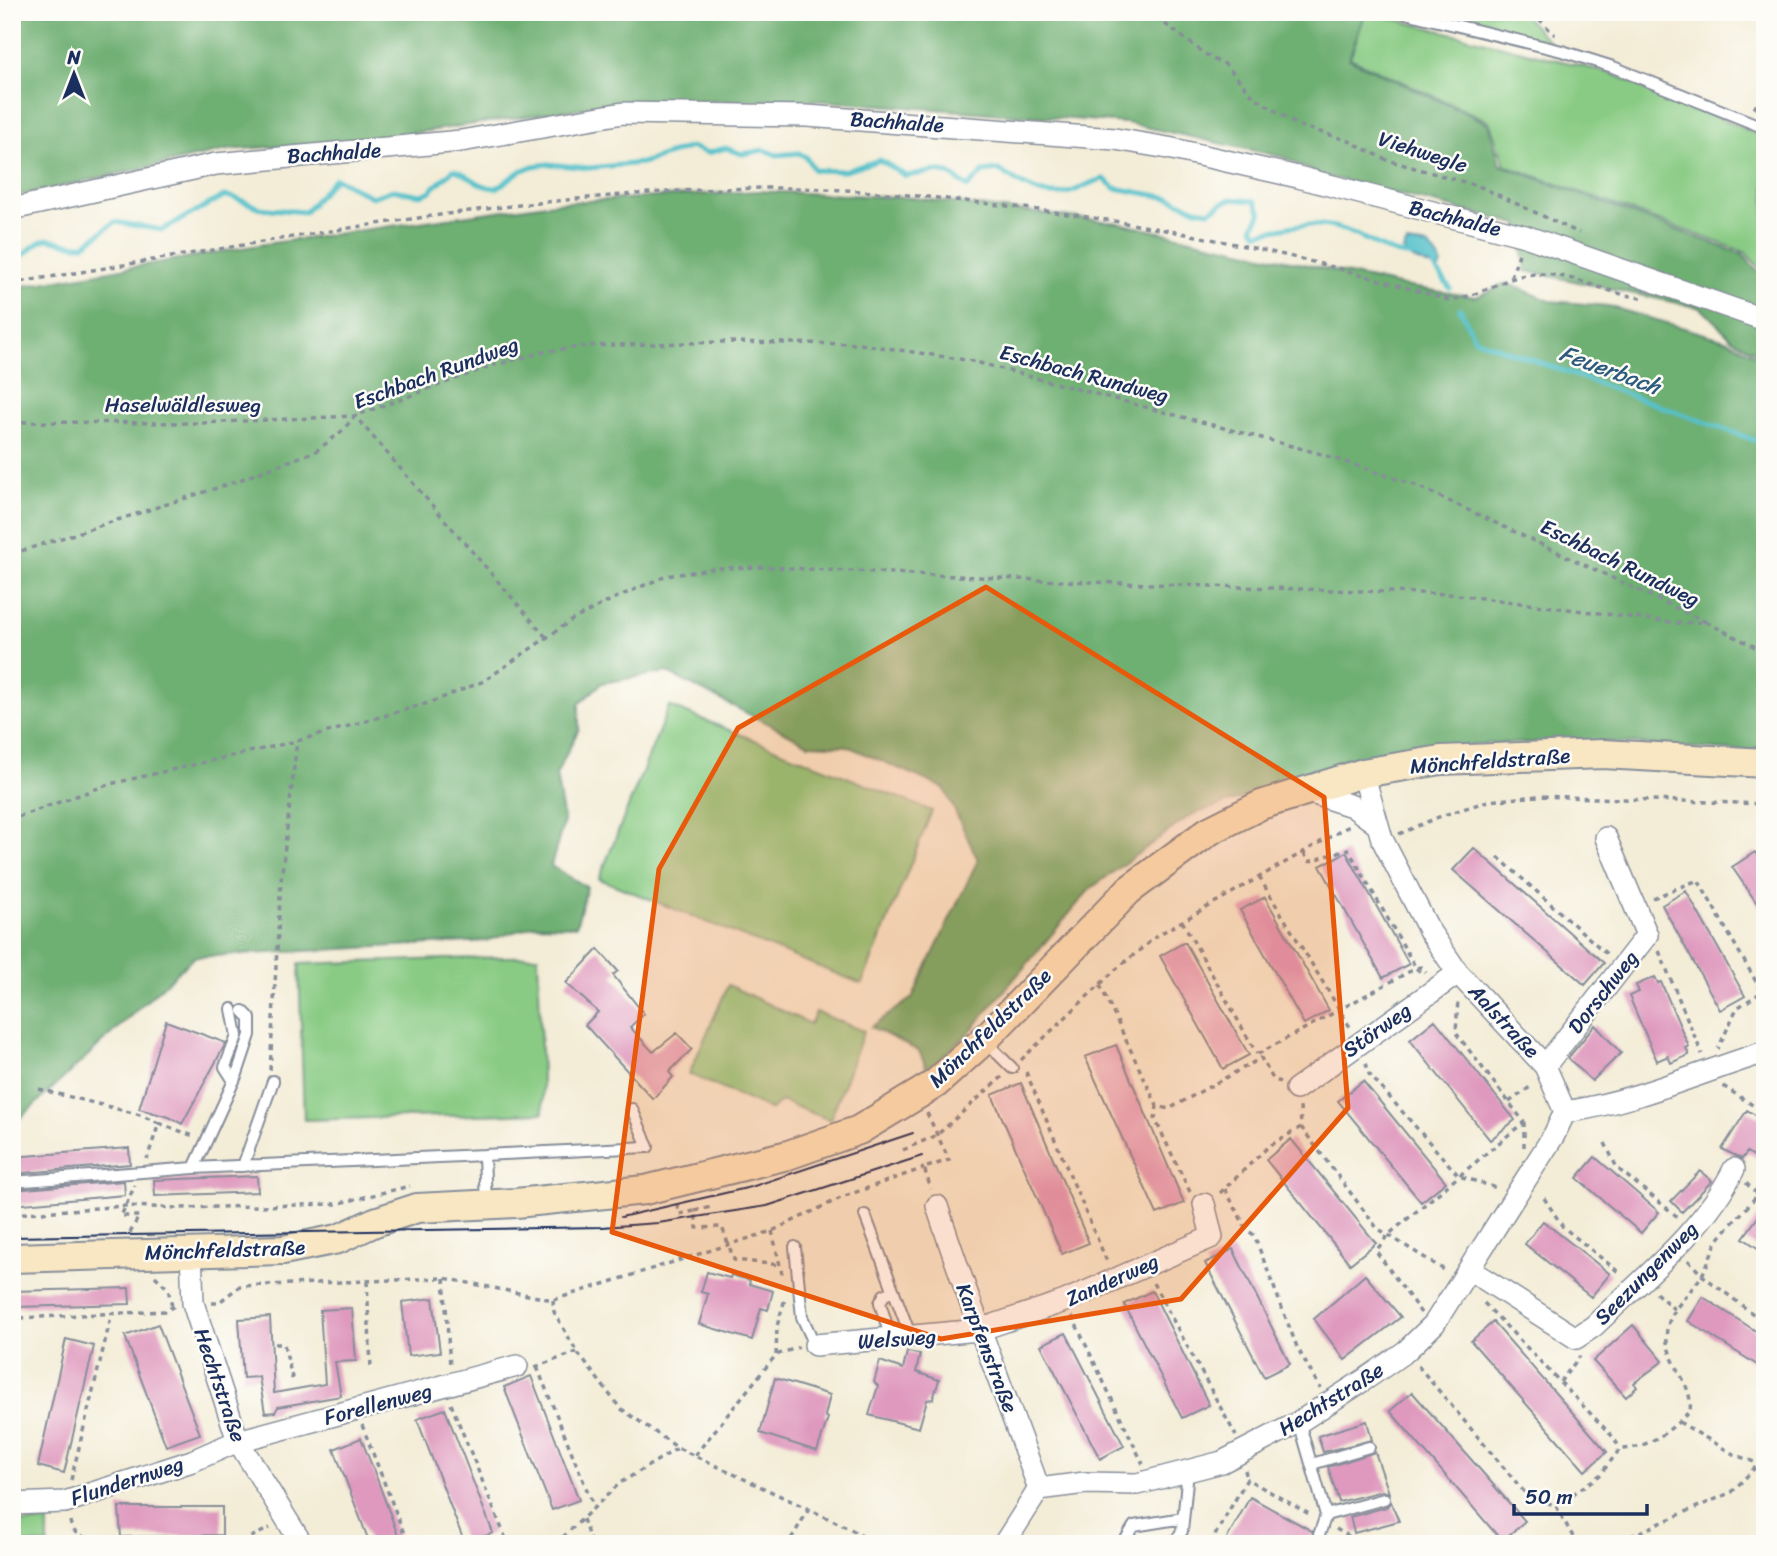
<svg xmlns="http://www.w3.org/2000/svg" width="1777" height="1556" viewBox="0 0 1777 1556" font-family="Sriracha,sans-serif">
<rect width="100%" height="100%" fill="#fdfcf7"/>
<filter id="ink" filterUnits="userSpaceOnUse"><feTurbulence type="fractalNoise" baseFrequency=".0143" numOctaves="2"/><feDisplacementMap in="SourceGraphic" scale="14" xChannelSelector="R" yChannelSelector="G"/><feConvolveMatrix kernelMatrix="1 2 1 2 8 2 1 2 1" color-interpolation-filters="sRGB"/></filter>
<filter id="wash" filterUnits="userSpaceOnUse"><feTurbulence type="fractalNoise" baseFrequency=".00686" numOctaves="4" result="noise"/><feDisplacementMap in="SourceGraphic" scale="28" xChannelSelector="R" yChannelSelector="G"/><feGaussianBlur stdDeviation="1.57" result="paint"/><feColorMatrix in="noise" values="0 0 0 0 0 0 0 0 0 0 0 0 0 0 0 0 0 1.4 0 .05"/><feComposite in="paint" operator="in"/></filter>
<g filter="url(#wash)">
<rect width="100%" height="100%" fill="#f3ecd6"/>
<path fill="#89cb84" stroke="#527d71" stroke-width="2" d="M1366,12l244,61 155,64v137l-20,-22 -240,-87 -16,-44 -139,-63z
M1416,12h105l34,36z
M669,706l263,105 -70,173 -263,-105z
M538,956l5,157 -239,7 -5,-156z
M728,985l82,39 6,-12 48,19 -34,89 -49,-19 -10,9 -82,-36z
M48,1521v23h-36v-21z"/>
<path fill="#6eaf72" stroke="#446f68" stroke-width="2" d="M12,12h1353l-16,47 139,64 13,42 241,89 23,25v77l-33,-17 -31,-31 -175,-37 -8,-47 -201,-50 -34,-17 -156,-34 -317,-23 -186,2 -256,38 -141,10 -215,47z
M757,191l157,7 205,25 284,63 73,11 31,-14 43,18 58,5 121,35 36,18v394l-157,-11 -131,2 -115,14 -171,57 -101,74 -123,146 -39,36 -9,-20 -48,-24 41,-29 66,-138 -34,-72 -97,-42 -39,-2 -142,-72 -64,11 -23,21v25l-23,46 8,46 -13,45 36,21 -11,39 -41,-1 -49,16 -292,16 -182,169v-838l253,-44 289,-41z"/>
<path fill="#54c1ca" stroke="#387894" stroke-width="2" d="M1407,243l22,3 13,18 -4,6 -25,-11 -10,-9z"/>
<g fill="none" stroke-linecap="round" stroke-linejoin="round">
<path stroke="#54c1ca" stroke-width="5" d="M12,256l8,2c36,-33 25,-12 64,-13l31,-23 47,8 62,-34c15,1 23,8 37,12 2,1 39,3 44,4l30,-34 37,19 21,-7 28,5 8,-3 24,-22c15,1 23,18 44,18l23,-17 13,-5 15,-2 41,4 53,-5 49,-16 16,6 19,-5 16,6 22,-4 13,5 22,-2 7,4 8,13 30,1 36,-11 26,16 30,-5 12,2 20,14 15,-15 16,-2c19,13 43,29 68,23 13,-3 23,-12 37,-14l11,9 55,10 26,11 13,2 21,-12 25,2 6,12 -8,14 5,6c26,-5 50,-12 76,-6 30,6 51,30 82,29
M1432,264l18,24
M1460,309l15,30 290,105"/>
</g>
<g id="blocks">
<path fill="#df99be" d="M1474,848l130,115 -19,22 -132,-115z
M1346,852l63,112 -26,14 -63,-112z
M1755,852l10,14v49l-33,-48z
M1686,891l59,105 -25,14 -58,-105z
M1265,897l64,113 -25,14 -64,-114z
M1185,942l64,113 -26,14 -63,-113z
M598,949l20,22 -5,4 31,39 -14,13 23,25 24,-19 15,16 -23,23 4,5 -20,22 -68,-74 13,-13 -32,-29z
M1655,977l3,6 3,-1 28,65 -3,1 3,7 -18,8 -3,-7 -11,5 -28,-65 10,-4 -3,-7z
M1435,1020l80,100 -25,20 -80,-100z
M166,1021l60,22 -44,81 -13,-7 -30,-8z
M1595,1025l26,28 -29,28 -24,-23z
M1116,1045l68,158 -27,11 -72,-157z
M1363,1081l83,101 -25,20 -83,-101z
M1021,1083l68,160 -27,11 -70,-159z
M1747,1110l18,11v42l-18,-11 -5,7 -20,-10z
M1291,1139l85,104 -26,21 -84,-104z
M129,1148l1,16 -118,10v-17z
M1595,1157l64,55 -18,21 -64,-55z
M1700,1171l12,10 -30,31 -11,-11z
M257,1176l1,16 -103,4 -1,-16z
M124,1181l1,14 -113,10v-15z
M1765,1207v46l-22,-15z
M1543,1221l67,53 -19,23 -66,-53z
M1233,1249l57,115 -26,13 -59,-114z
M707,1272l23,6 1,-3 10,3 9,2 -1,4 24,7 -5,19 -7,-2 -9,32 -53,-16 9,-30 -7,-2z
M1365,1275l36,42 -56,43 -31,-41z
M129,1288l1,16 -116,3v-16z
M1152,1291l57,114 -27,13 -58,-114z
M1703,1297l62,40v33l-77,-49z
M433,1298l7,54 -32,4 -6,-54z
M352,1308l4,53 -21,1 6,34 -63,11 -3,5 -10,1 -6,-36 -16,1 -4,-59 31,-2 4,76 51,-9 -5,-74z
M1493,1322l114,130 -22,19 -114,-130z
M158,1324l42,110 -34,12 -41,-110z
M1633,1325l30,36 -29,22 3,4 -11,10 -33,-36z
M1066,1333l58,113 -24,13 -59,-114z
M66,1339l28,7 -30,127 -26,-7z
M907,1352l13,2 -4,18 23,8 -6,19 -6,1 -8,28 -50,-13 9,-29 -4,-4 6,-21 23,8z
M531,1376l48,124 -27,10 -48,-123z
M775,1378l55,17 -5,21 3,2 -11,33 -57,-18z
M1412,1392l113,129 -23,20 -112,-130z
M445,1409l48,124 -28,11 -48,-125z
M1367,1421l5,19 -49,12 -5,-16z
M361,1438l18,46 22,60h-31l-36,-95z
M1375,1452l14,41 -7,-2 -43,11 -11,-35z
M1250,1497l62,34 4,11 10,-3 8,5h-110z
M1391,1502l8,19 -45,12 -4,-16 36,-10z
M119,1507h103v28l-101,2z"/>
</g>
</g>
<g filter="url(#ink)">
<use href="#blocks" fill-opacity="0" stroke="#878e9a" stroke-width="2"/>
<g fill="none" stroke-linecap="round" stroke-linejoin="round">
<g stroke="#878e9a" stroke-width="14">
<path id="lane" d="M1401,12l161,39 51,16 152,61
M232,1009l5,27 -12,31 7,11
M986,1042l26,26
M484,1155l164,-8 -16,-38
M243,1166l30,-85
M194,1168l43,-94 13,-39v-17l-7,-7
M12,1182l182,-14 290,-13 2,49
M865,1215l46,122
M795,1247l7,70 13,28
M891,1339l-11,-36 4,-8 10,-4
M1299,1422l27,93 -7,20
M1312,1464l57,-17
M1326,1515l58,-16
M1123,1544l11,-18 49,-8
M1174,1544l8,-13 6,-60"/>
</g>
<g stroke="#878e9a" stroke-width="24">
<path id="street" d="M12,209l204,-45 245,-23 162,-28 184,3 308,23 53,9 130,29 227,59 240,84
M1363,773l19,66 48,93 28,41 87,93 20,46
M1305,791l47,15 26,19
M1545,1066l102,-131 -41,-97
M1296,1089l162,-116
M1565,1112c70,-10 133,-39 200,-60
M937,1206c31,96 68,188 102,283
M191,1251l2,52 45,138 64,103
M1470,1270l106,68 18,-12c49,-48 110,-96 140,-157
M815,1345l164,-15 86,-29 147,-64 -8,-33
M12,1504l53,-2 127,-41 46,-20 279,-75
M1004,1544l35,-55 46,-6 52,1 85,-22 77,-40 68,-44 39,-27 28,-27 120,-189 11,-23"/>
</g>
<g stroke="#878e9a" stroke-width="32">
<path id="secondary" d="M12,1258l271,-8 55,-11 37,-17 42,-14 99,-5 129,-13 143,-35 71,-25 76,-46 49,-44 145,-150 80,-59 52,-26 102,-32 78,-13 162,-6 162,9"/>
</g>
<path stroke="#878e9a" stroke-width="3.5" stroke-dasharray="5 5" stroke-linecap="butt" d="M1149,12l63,47 13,5 28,32 44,29 52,16 38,19 94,27 98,46
M1532,12l23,23
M1754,109l11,-19
M1511,277l8,-23
M12,283c250,-39 500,-91 754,-95 78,-1 155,8 233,17 153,18 302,49 449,95 32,-2 56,-25 88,-26 37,-1 71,20 106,24
M12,422l188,1 155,-7 191,221
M12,554l214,-69 90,-34 25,-19 14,-16 136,-50 53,-14 41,-6 137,-4 138,2 112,17 346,92 97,32 291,137 -29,1 -227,-29 -389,-13 -294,-14 -50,1 -51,8 -51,22 -43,22 -88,61 -52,21 -135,39 -187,43 -98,35
M1706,622l59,30
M1399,834l42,-18 47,-15 50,-5 227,8
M1304,853l4,9 40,-13 68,119 5,-1 5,5
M1498,857l111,99
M1259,877l91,150
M1653,898l45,-18 64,112 -25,16 -19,41
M1182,921l75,133
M1659,951l43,103
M1100,985l57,121
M1258,1054l158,-86 7,6
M1021,1060l93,-89 44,-36 191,-109
M1366,1063l3,11 90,102 38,12
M270,1070l11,-189 16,-140
M1026,1072l82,192
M1723,1086l42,27
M39,1089l98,25 22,9 -12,36
M1509,1102l24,-17
M927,1113l22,47 -25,8 7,21
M159,1123l37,14
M1301,1127l76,101 69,43
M1605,1143l12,25 62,50
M1524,1147v-25
M903,1150l34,-15 65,-58
M1746,1183l19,18
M1225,1189l22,41 7,5 43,112 23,41
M1190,1192l-35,-73 2,-13 12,3 92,-51 12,21 7,3
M1220,1193l48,-46 33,-20 -1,-20
M1544,1198l19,29 58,47
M677,1205l2,9 16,-3 2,17 25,-1 12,33 46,5
M695,1211l16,-4
M12,1214l113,-8 55,2 156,-4 74,-18
M772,1231l10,43
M130,1233l9,-17h-18l14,-31
M1688,1260l14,15 63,48
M155,1276l13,13 4,17
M444,1278l6,88
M367,1281l4,87
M1153,1283l83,153
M1656,1293l19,17
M553,1300l1,12 23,40 43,56 58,40 171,80 26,16
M212,1303h6l22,-17 204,-8 109,22 219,-69 73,-35 79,-28
M1484,1303l130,135 6,11
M1421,1313l-45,-62 12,-16 136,-113 -68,-89 2,-34
M1072,1316l71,148
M12,1323l6,-5 147,-7 11,-6
M275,1344h9l9,38
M776,1355l1,-29 8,-27
M1418,1366l108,128 30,12 21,38
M535,1367l42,-15
M537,1367l57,140
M1560,1382l20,-26
M451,1404l57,140
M1679,1422l56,33 30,11
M362,1425l46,119
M695,1455l81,-100 23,-8
M1245,1470l2,9
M71,1480l41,-167
M1556,1506l44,-31 20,-26c28,0 51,-19 70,-38 4,-30 -28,-52 -23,-82 4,-21 24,-36 35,-54 7,-12 10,-28 19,-39 15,-19 34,-33 44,-55
M583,1519l8,25
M70,1521c3,17 17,17 31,19h144l25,-12
M1336,1529l27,15
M544,1544l19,-7 57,-54 58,-35
M772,1544l19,-5 18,-30
M1210,1544l37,-65 64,36
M1612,1544l120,-52 33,-35"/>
<use href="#lane" stroke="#fff" stroke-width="10"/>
<use href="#street" stroke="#fff" stroke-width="21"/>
<use href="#secondary" stroke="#f9e7c3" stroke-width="28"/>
<path stroke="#1b2f5e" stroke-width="2" d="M621,1217l130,-30 162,-54
M12,1237l590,-10 56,-4 109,-17 155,-50"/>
</g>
</g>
<path fill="#e8590c" fill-opacity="0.2" stroke="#e8590c" stroke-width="5" stroke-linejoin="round" d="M986,587l338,210 24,311 -167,191 -240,40 -329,-107 47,-363 79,-141z"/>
<g text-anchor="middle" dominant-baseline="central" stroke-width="5" stroke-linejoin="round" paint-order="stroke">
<g font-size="21" fill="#1b2f5e" stroke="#fdfcf7">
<text transform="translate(897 122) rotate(4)">Bachhalde</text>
<text transform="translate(1423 152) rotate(18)">Viehwegle</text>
<text transform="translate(334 153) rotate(-4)">Bachhalde</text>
<text transform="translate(1455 218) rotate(14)">Bachhalde</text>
<text transform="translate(436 373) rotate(-20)">Eschbach Rundweg</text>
<text transform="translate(1084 374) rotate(15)">Eschbach Rundweg</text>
<text x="183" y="405">Haselwäldlesweg</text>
<text transform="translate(1620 563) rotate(26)">Eschbach Rundweg</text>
<text transform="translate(1490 761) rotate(-4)">Mönchfeldstraße</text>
<text transform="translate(1603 992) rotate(-52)">Dorschweg</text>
<text transform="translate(1504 1021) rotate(47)">Aalstraße</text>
<text transform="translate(990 1028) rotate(-44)">Mönchfeldstraße</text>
<text transform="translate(1377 1030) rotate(-35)">Störweg</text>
<text transform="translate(225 1250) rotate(-2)">Mönchfeldstraße</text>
<text transform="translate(1646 1273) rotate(-45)">Seezungenweg</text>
<text transform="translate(1112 1280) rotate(-24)">Zanderweg</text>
<text transform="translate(897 1339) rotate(-4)">Welsweg</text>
<text transform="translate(987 1348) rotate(69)">Karpfenstraße</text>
<text transform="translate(220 1385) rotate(71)">Hechtstraße</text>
<text transform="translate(1331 1399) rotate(-32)">Hechtstraße</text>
<text transform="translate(378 1404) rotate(-15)">Forellenweg</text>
<text transform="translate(127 1481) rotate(-18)">Flundernweg</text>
</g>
<g font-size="23" font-style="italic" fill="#2c5b7e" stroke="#fdfcf7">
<text transform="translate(1610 370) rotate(20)">Feuerbach</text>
</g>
</g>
<rect width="1777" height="1556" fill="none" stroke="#fdfcf7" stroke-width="42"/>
<g transform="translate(74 74)" stroke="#fdfcf7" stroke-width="5" paint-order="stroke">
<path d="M0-5L12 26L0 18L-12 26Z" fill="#1b2f5e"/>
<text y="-10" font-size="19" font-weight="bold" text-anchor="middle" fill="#1b2f5e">N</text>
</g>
<path d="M1514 1504v10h133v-10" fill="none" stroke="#1b2f5e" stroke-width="3.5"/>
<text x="1525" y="1504" font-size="21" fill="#1b2f5e" stroke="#fdfcf7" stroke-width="5" paint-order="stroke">50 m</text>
</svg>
